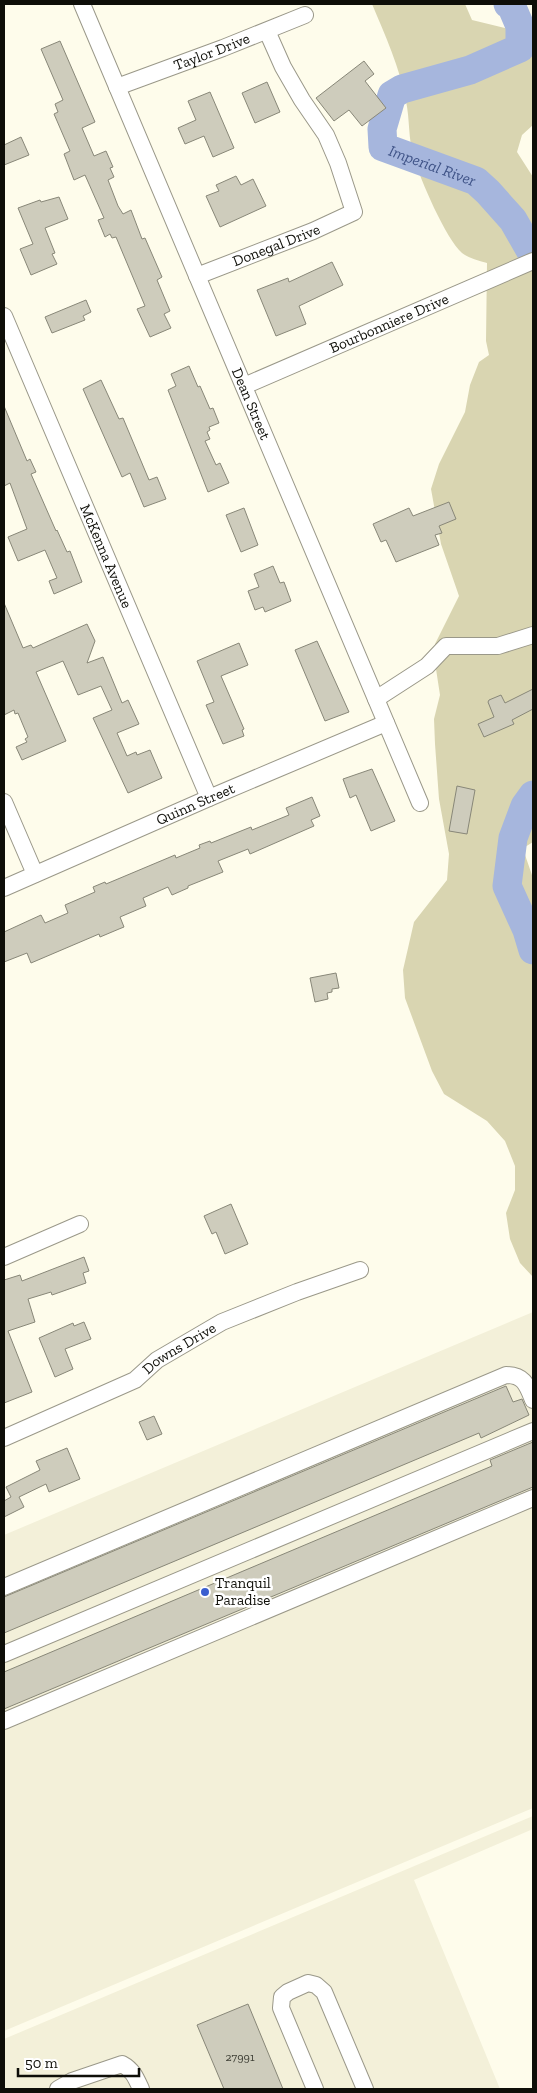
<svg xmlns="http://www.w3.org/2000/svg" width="537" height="2093" viewBox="0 0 537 2093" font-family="'Zilla Slab',serif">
<rect width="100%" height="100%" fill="#fefceb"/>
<path fill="#f3f0d9" d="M533,1312v496l-529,223v-496z
M533,1816v13l-119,51 86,209h-496v-50z"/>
<path fill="#d9d5b1" d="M372,4h93l7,16 37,9 24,1v95l-11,10 -5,17 16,25v665l-8,5 -1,5 9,26v399l-13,-14 -10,-24 -4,-26 9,-23v-24l-10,-25 -18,-20 -43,-27 -12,-23 -27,-73 -2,-28 11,-48 33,-42 2,-26 -10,-55 -4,-55 -1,-25 6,-24 -4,-26 -1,-25 24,-48 -18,-52 -10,-55 8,-25 26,-52 5,-27 9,-23 10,-7 -3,-14 1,-78c-7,-2 -19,-5 -25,-10 -16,-14 -42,-74 -48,-95 -6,-19 -4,-38 -8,-57 -6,-33 -21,-66 -34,-97z"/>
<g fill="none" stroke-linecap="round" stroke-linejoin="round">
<g stroke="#a6b6dd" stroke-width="29">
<path id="s1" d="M508,4l3,1 9,21v22l-50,22 -68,19 -10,6 -10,34 1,18 93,34 12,11 25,28 20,35"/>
<path d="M533,795l-8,11 -12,32 -6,48 20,44 6,20"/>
</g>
</g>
<path fill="#ceccbc" stroke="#888778" d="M60,41l35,81 -13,6 12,28 12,-5 7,16 -3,1 4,9 -6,3 10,26 5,8 8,-4 11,29 3,-1 17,39 -5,3 13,31 -6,3 7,14 -21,9 -13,-28 8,-3 -29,-69 -4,1 -2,-4 -5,3 -7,-17 6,-2 -19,-43 -11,5 -10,-26 6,-3 -16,-37 4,-2 -3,-8 8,-4 -22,-51z
M364,61l10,13 -9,7 21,27 -24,18 -13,-16 -15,11 -18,-23z
M267,82l13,30 -25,11 -13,-30z
M210,92l24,56 -21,9 -9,-21 -19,8 -7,-16 18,-8 -8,-19z
M21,137l8,18 -25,10v-20z
M236,176l5,9 12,-6 13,27 -46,21 -14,-31 13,-5 -3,-6z
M59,197l9,22 -23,9 10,25 -3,1 5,10 -26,11 -11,-26 13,-5 -15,-36 22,-8 1,2z
M332,262l11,23 -44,21 7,18 -30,12 -19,-46 31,-12 1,4z
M86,300l5,12 -8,4 2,4 -33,13 -7,-16z
M189,366l9,21 2,-1 10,23 3,-1 6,15 -10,4 1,3 -3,2 3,7 -5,2 11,24 4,-2 9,20 -21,9 -40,-102 8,-4 -5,-12z
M101,380l18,39 4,-1 26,62 8,-3 9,22 -22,8 -14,-34 -8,4 -39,-88z
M4,406l23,55 3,-2 6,13 -5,2 25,57 1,-1 10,22 3,-1 12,31 -28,12 -5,-13 8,-3 -12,-28 -27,11 -10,-24 19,-8 -17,-46 -6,3z
M449,502l7,17 -17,7 3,7 -7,2 4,10 -43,17 -10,-22 -5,2 -8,-18 36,-16 4,8z
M244,508l14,37 -17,7 -15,-37z
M273,566l7,17 4,-1 7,19 -26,11 -2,-5 -8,3 -7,-19 11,-4 -5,-13z
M4,603l19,45 8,-3 2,3 54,-24 8,17 -8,22 16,-6 19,46 6,-3 11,24 -22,9 10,23 9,-4 1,3 13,-5 12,28 -34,15 -35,-75 19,-8 -11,-24 -23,9 -15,-34 -27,11 30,69 -44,19 -6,-13 11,-5 -2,-3 3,-2 -10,-24 -3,1 -1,-4 -10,5z
M317,641l32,71 -24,9 -30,-71z
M239,643l9,22 -27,11 23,53 -2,1 2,6 -21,8 -17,-39 8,-3 -17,-41z
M533,689v20l-21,11 2,4 -30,13 -6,-13 16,-7 -6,-15 1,-2 12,-5 4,8z
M372,769l23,52 -24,10 -15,-36 -6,3 -7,-19z
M457,786l18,4 -8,44 -18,-3z
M312,797l8,19 -9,4 3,6 -64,28 -2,-5 -30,12 5,11 -35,14v2l-16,7 -4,-8 -25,11 3,8 -26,11 4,10 -5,2 -19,8 -1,-3 -68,29 -4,-10 -23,9v-30l37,-17 4,8 23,-10 -3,-8 30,-13 -2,-5 12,-5 1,2 69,-29 1,3 24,-10 -1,-3 11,-4 1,2 40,-16 1,3 37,-15 -3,-7z
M336,973l3,15 -7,1v3l-5,1 1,6 -13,3 -5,-24z
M231,1204l17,40 -23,10 -9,-22 -4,2 -8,-18z
M84,1257l5,14 -6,2 3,10 -34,12 -1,-3 -23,7 7,23 -27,9 24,61 -28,11v-123l16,-5 2,6z
M84,1322l7,17 -26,10 8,20 -18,8 -16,-39 34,-15 1,3z
M506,1386l7,16 9,-3 7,16 -48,23 -2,-5 -475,200v-36z
M154,1416l8,18 -15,6 -8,-18z
M533,1442v45l-529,222v-37l488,-206 -2,-6z
M67,1448l13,31 -31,13 -3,-8 -27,13 5,10 -20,10v-16l7,-4 -5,-10 34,-17 -4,-9z
M248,2004l35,85h-59l-27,-64z"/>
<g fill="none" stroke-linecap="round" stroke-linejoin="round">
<g stroke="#9a9889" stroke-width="18">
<g id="minor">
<path id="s2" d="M82,4l338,799"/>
<path id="s3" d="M117,87l106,-39 82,-33"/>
<path id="s4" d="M197,276l116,-45 41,-19 -16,-49 -12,-28 -24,-35 -19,-33 -16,-36"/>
<path id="s5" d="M4,316l205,482"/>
<path id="s6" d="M244,386l289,-125"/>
<path d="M376,699l51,-33 19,-20h52l35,-11"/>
<path d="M4,802l31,72"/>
<path id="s7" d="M4,888l205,-90 177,-75"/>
<path d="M4,1257l76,-33"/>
<path id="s8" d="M4,1438l131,-58 22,-20 65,-38 75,-30 63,-22"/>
<path d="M4,1587l502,-212c18,0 21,10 27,25"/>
<path d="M4,1654l529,-223"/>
<path d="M4,1721l529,-223"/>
<path d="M58,2089l14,-8 50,-17c11,6 14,14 19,25"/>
<path d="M315,2089l-34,-81 1,-11 6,-5 20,-9 8,2 8,7 41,97"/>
</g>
</g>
<use href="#minor" stroke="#fff" stroke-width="16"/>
</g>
<circle fill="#3a5ecf" stroke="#fff" stroke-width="2" cx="205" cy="1592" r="5"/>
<g text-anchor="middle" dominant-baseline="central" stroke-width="5" stroke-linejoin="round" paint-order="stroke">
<g font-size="12" fill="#3e3e35">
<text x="240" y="2057">27991</text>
</g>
<g font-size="15" fill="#0e0e08" stroke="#fff">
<text stroke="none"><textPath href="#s3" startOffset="101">Taylor Drive</textPath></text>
<text stroke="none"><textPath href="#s4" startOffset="85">Donegal Drive</textPath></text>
<text stroke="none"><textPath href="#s6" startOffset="158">Bourbonniere Drive</textPath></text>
<text stroke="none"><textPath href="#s2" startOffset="434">Dean Street</textPath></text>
<text stroke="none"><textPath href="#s5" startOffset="261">McKenna Avenue</textPath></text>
<text stroke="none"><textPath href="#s7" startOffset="209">Quinn Street</textPath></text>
<text stroke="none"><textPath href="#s8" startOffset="198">Downs Drive</textPath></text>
</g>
<g font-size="15" fill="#0e0e08" stroke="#fff" text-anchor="start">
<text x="215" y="1583">Tranquil<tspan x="215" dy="17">Paradise</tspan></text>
</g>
<g font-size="16" font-style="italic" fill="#3f5387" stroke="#fff">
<text stroke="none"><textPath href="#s1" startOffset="291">Imperial River</textPath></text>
</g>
</g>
<rect width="537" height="2093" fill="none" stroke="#0e0e08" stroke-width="10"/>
<path d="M18 2068v8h121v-8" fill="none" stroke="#0e0e08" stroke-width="2.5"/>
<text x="25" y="2068" font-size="15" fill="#0e0e08" stroke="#ffffff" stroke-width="4" paint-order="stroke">50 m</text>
</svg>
